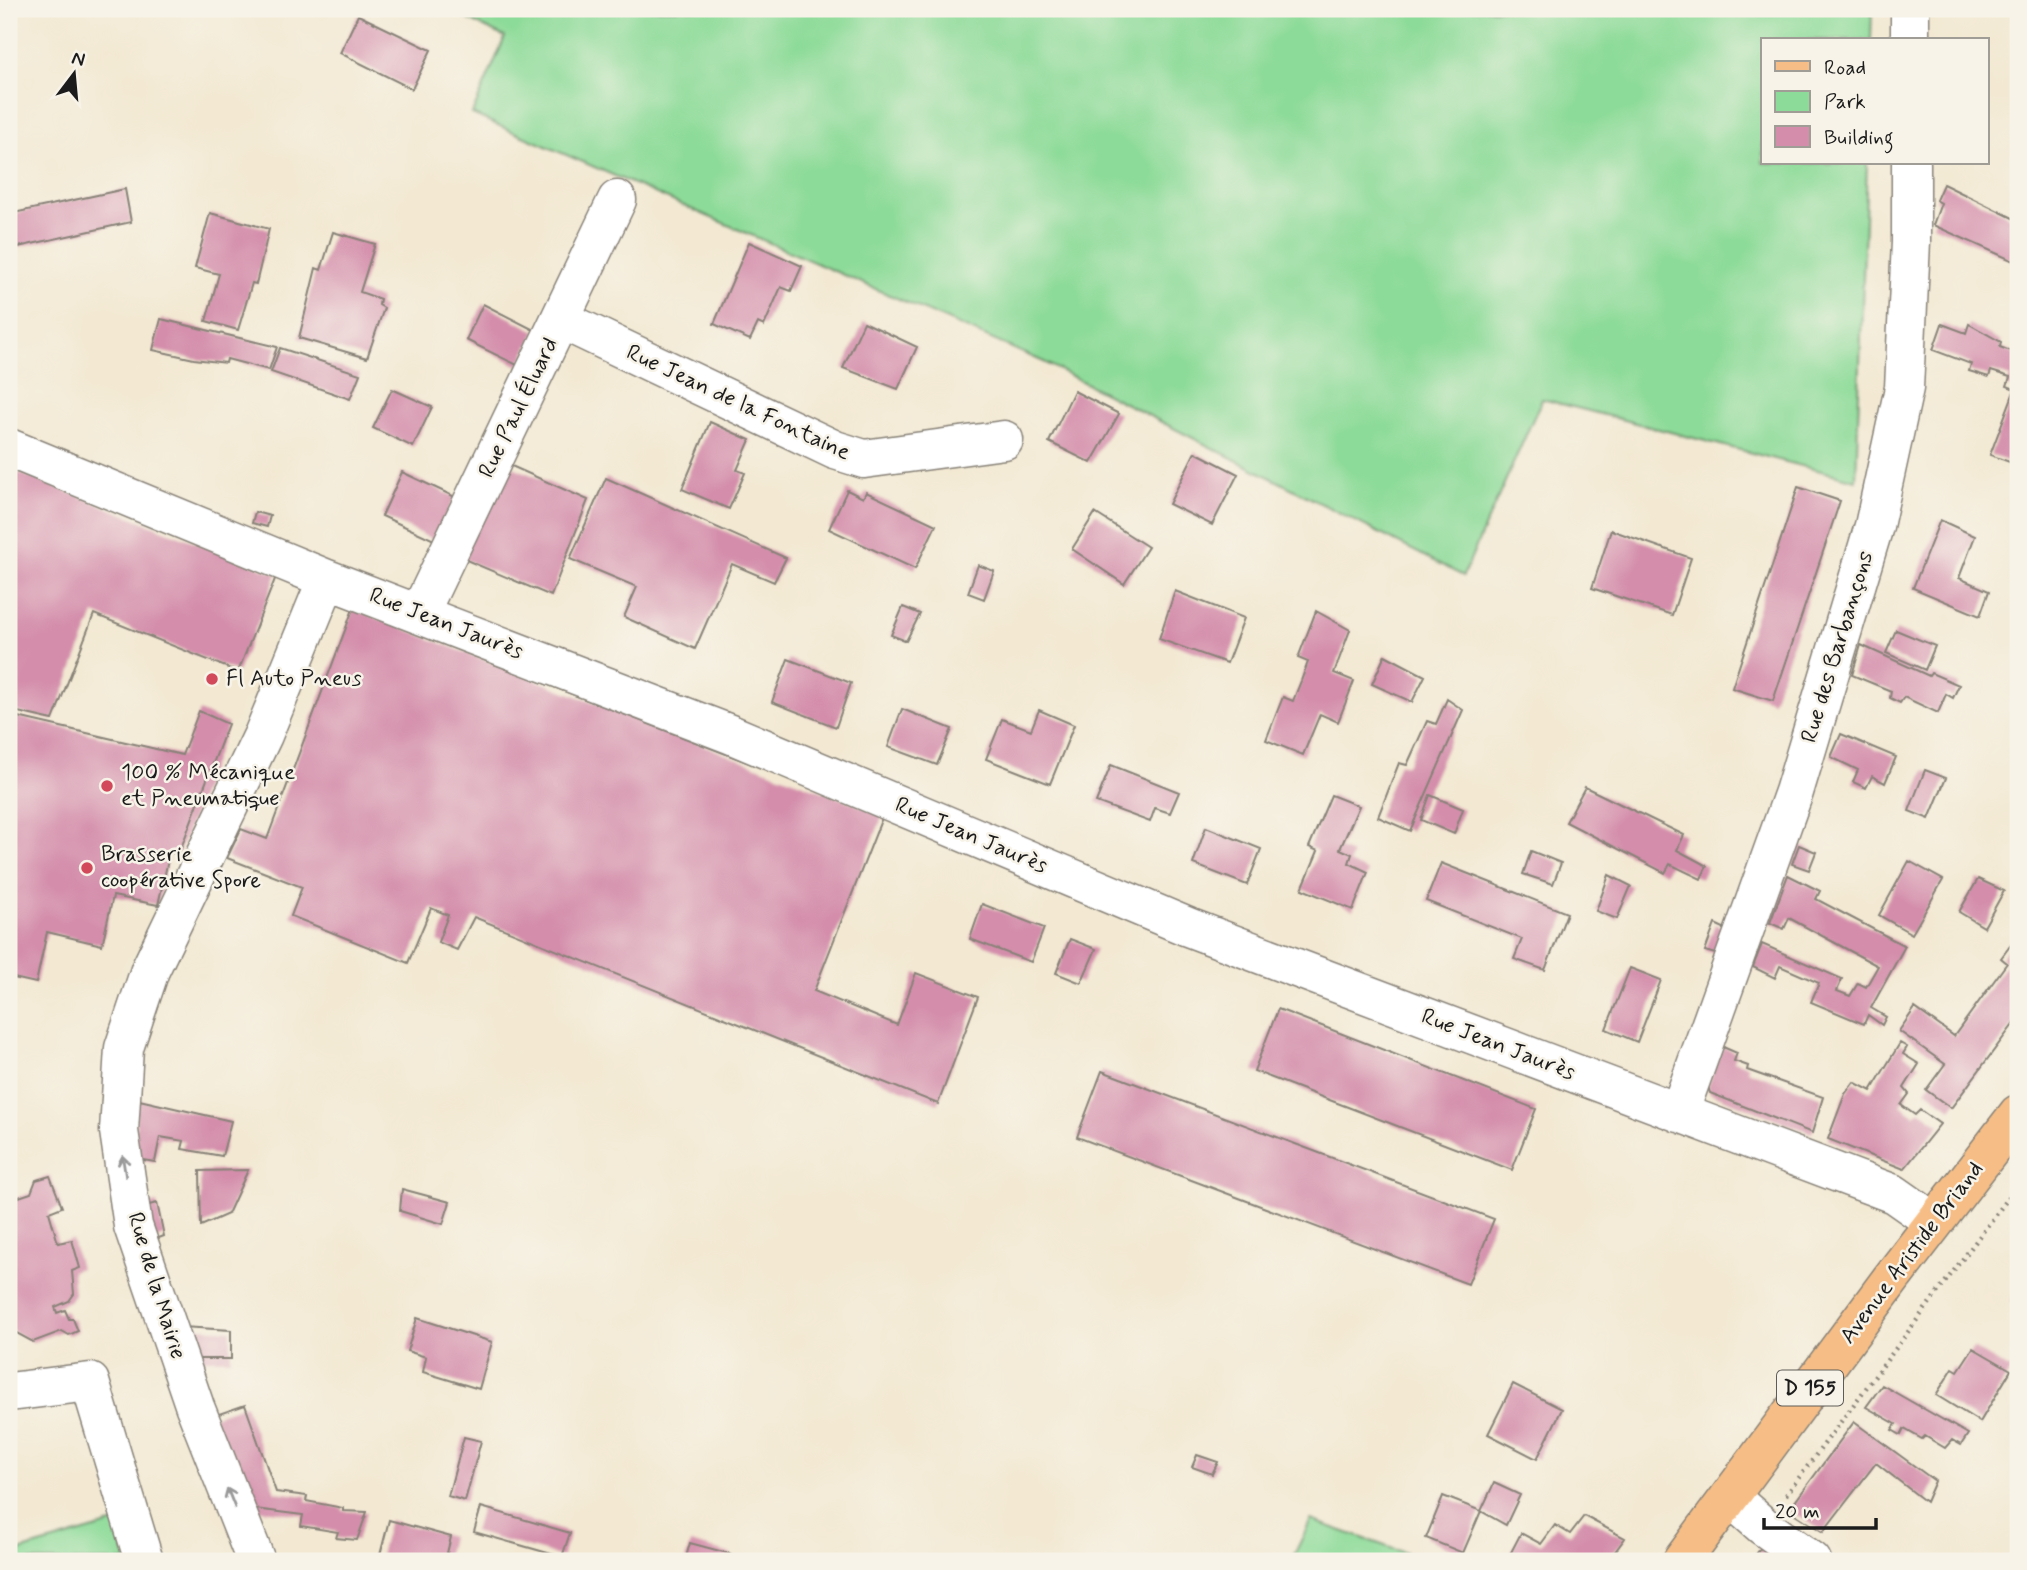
<svg xmlns="http://www.w3.org/2000/svg" width="2027" height="1570" viewBox="0 0 2027 1570" font-family="Mynerve,sans-serif">
<rect width="100%" height="100%" fill="#f7f3e8"/>
<filter id="ink" filterUnits="userSpaceOnUse"><feTurbulence type="fractalNoise" baseFrequency=".0143" numOctaves="2"/><feDisplacementMap in="SourceGraphic" scale="14" xChannelSelector="R" yChannelSelector="G"/><feConvolveMatrix kernelMatrix="1 2 1 2 8 2 1 2 1" color-interpolation-filters="sRGB"/></filter>
<filter id="wash" filterUnits="userSpaceOnUse"><feTurbulence type="fractalNoise" baseFrequency=".00686" numOctaves="4" result="noise"/><feDisplacementMap in="SourceGraphic" scale="28" xChannelSelector="R" yChannelSelector="G"/><feGaussianBlur stdDeviation="1.57" result="paint"/><feColorMatrix in="noise" values="0 0 0 0 0 0 0 0 0 0 0 0 0 0 0 0 0 1.4 0 .05"/><feComposite in="paint" operator="in"/></filter>
<g filter="url(#wash)">
<rect width="100%" height="100%" fill="#f3e9d3"/>
<path fill="#8ddb99" stroke="#547c5a" stroke-width="2" d="M447,9h1425l-1,31h-108v123h104l-11,317 -314,-81 -79,177 -419,-214 -572,-248 33,-77z
M1311,1520l117,41h-137z
M115,1523l12,38h-118v-7z"/>
<g id="blocks">
<path fill="#d48eab" d="M358,15l73,35 -19,39 -72,-36z
M1943,184l74,36 1,43 -85,-38 8,-22 -5,-3z
M125,189l6,33 -122,27v-35z
M210,213l59,16 -13,55 -4,-1 -14,47 -32,-9 13,-47 -24,-6z
M333,232l42,12 -15,48 20,7 -1,6 5,3 -17,50 -68,-20 17,-70 5,2z
M749,242l53,24 -11,25 -10,-4 -17,39 -6,-3 -8,17 -36,-16z
M483,304l53,27 -17,35 -53,-26z
M161,319l116,28 -8,23 -42,-11 -1,4 -32,-4 -41,-9z
M864,322l53,25 -19,42 -55,-21z
M1942,324l24,9 3,-9 32,18 -1,5 18,7v111l-28,-10 25,-66 -8,-3 3,-9 -19,-6 -2,6 -20,-6 2,-7 -38,-14z
M280,348l80,26 -10,25 -79,-27z
M392,389l40,18 -19,40 -40,-19z
M1074,391l45,23 -28,49 -42,-21z
M710,422l40,18 -13,30 8,3 -16,36 -47,-20z
M1195,452l43,22 -26,51 -43,-21z
M498,460l90,40 -37,96 -99,-42z
M9,469l268,105 -39,98 -144,-58 -41,106 -44,-10z
M402,472l53,25 -21,43 -52,-24z
M606,478l180,80 -12,24 -42,-18 -37,85 -71,-32 13,-30 -67,-28z
M1798,487l42,14 -67,200 -41,-13z
M847,490l16,8 3,-6 70,33 -21,44 -86,-40z
M255,512l15,4 -3,11 -15,-4z
M1095,513l53,34 -24,37 -52,-35z
M1940,520l35,16 -16,42 30,13 -9,25 -67,-28z
M1611,530l80,28 -19,57 -80,-27z
M978,565l16,6 -10,28 -16,-6z
M1175,591l69,27 -17,45 -68,-24z
M903,607l17,7 -14,27 -15,-6z
M353,609l530,206 -69,176 83,34 19,-52 62,24 -40,107 -464,-187 -17,33 -19,-8 10,-27 -17,-7 -23,55 -117,-47 11,-29 -75,-29 14,-29 26,10z
M1316,611l34,19 -16,43 20,8 -16,41 -18,-8 -17,41 -37,-15 17,-43 10,4 8,-20 7,-19 -10,-4z
M1896,630l39,16 -10,24 -39,-17z
M1861,645l68,31 2,-3 28,12 -6,13 -7,-4 -8,19 -34,-16 -4,6 -10,-5 1,-7 -39,-16z
M1385,655l40,21 -13,26 -40,-18z
M788,659l63,24 -15,44 -64,-25z
M1447,699l16,11 -53,121 -32,-14 21,-54 8,2 20,-44 9,3z
M902,709l50,20 -15,36 -49,-18z
M1039,710l35,15 -24,59 -64,-25 16,-40 29,11z
M199,711l29,13 -50,132 -8,-5 -12,54 -45,-9 -11,49 -55,-13 -11,51 -27,-6v-262l173,40z
M1841,734l55,23 -11,26 -13,-7 -6,12 -13,-6 5,-12 -27,-13z
M1111,765l68,27 -9,21 -15,-5 -5,14 -54,-20z
M1925,770l21,8 -17,41 -20,-8z
M1585,787l99,48 -7,15 30,16 -6,13 -31,-15 -5,9 -99,-51z
M1331,795l28,11 -19,43 12,5 -3,9 19,9 -15,38 -51,-21 16,-38 -9,-4z
M1430,795l33,14 -9,25 -33,-14z
M1206,827l55,22 -14,36 -54,-21z
M1799,845l17,7 -7,18 -17,-6z
M1531,851l30,12 -8,21 -30,-10z
M1909,861l34,19 -31,54 -33,-19z
M1441,863l126,50 -22,57 -31,-11 8,-20 -96,-38z
M1609,875l22,11 -14,33 -21,-8z
M1788,875l32,16 -4,8 89,47 -34,62 15,9 -4,8 -14,-10 -4,9 -53,-22 8,-19 -39,-17 -5,12 -22,-11 9,-23 80,35 -5,12 13,5 8,-13 8,4 12,-21 -89,-48 -5,11 -14,-6z
M1978,879l26,12 -20,36 -25,-15z
M982,904l62,24 -13,34 -61,-23z
M1715,924l13,6 -9,25 -14,-4z
M1070,939l26,10 -15,34 -25,-10z
M2013,942l5,3v73l-67,90 -25,-18 19,-26 -46,-33 16,-23 39,28 53,-73 -6,-5z
M1630,968l31,12 -24,62 -31,-13z
M1278,1009l258,100 -24,61 -258,-99z
M1900,1043l7,4 -4,7 16,10 -15,24 5,6 -8,11 14,10 5,-5 20,14 -36,45 -76,-30 17,-45 9,-12 17,9z
M1723,1047l14,6 -3,8 14,5 -1,4 76,27 -11,36 -102,-40 -2,-7z
M1102,1071l392,148 -26,65 -391,-147z
M135,1099l96,22 -9,35 -40,-7 2,-8 -24,-4 -5,25 -18,-3z
M248,1170l-20,44 -27,12 -1,-55z
M50,1176l12,31 -13,5 9,31 14,-3 8,28 -8,3 2,23 -5,7 -14,6 2,6 8,-3 4,9h4l5,12 -9,4 -7,-4 -29,11 -24,-13v-138l4,8 18,-6 5,-13z
M402,1189l48,13 -7,22 -43,-13z
M157,1203l7,33 -13,5 -6,-35z
M2018,1287v20l-8,-5z
M417,1318l75,24 -13,47 -56,-17 3,-15 -19,-6z
M182,1327l49,3v29h-38z
M1973,1348l38,22 -31,52 -44,-27 17,-27 5,3z
M1513,1384l49,25 -25,50 -49,-25z
M1882,1385l86,49 -7,11 -9,-5 -7,8 -20,-12 -3,3 -18,-10 -3,6 -9,-5 4,-6 -30,-17z
M245,1405l31,87 31,4 -1,5 37,7v3l24,1 -10,28 -21,-2 2,-6 -37,-6 2,-11 -56,-7 -34,-92z
M1854,1422l81,59 -9,21 -50,-39 -53,69 -34,-22z
M464,1437l17,4 -16,60 -17,-5z
M1197,1455l21,7 -6,12 -20,-7z
M1494,1483l26,12 -14,30 -25,-14z
M1443,1496l38,15 -18,42 -37,-15z
M481,1507l89,26 -8,24 -88,-25z
M1584,1516l41,22 -17,23h-94l-6,-3 13,-25 20,11 14,-19 15,9z
M389,1520l62,17 -6,24h-45l-20,-6z
M1766,1541l15,10 -7,10h-23z
M690,1543l41,11 -2,7h-44z"/>
</g>
</g>
<g filter="url(#ink)">
<use href="#blocks" fill-opacity="0" stroke="#888278" stroke-width="2"/>
<g fill="none" stroke-linecap="round" stroke-linejoin="round">
<g stroke="#888278" stroke-width="41">
<path id="minor" d="M1910,9v31
M562,320l273,130 29,9 140,-19
M9,448l318,131 403,155 458,193 706,267 40,28
M419,614l198,-414
M1679,1113l115,-321 80,-266 30,-138 7,-146v-79
M9,1392l81,-10 54,179
M1730,1497l33,29 49,35
M256,1561l-61,-154 -62,-181 -14,-95 5,-83 26,-78 113,-235 64,-156"/>
</g>
<g stroke="#888278" stroke-width="41">
<path id="major" d="M1682,1561l209,-282 127,-165"/>
</g>
<path stroke="#888278" stroke-width="4.5" stroke-dasharray="2 5" stroke-linecap="butt" d="M1786,1495l232,-310"/>
<use href="#minor" stroke="#fff" stroke-width="38"/>
<use href="#major" stroke="#f6be86" stroke-width="38"/>
</g>
<defs><path id="oneway-shaft" d="M-6 0H5M1.5-3L5.5 0L1.5 3" fill="none" stroke-width="1.6" stroke-linecap="round" stroke-linejoin="round" transform="scale(1.75)"/></defs>
<g stroke="#999">
<use href="#oneway-shaft" transform="translate(124 1166) rotate(-99)"/>
<use href="#oneway-shaft" transform="translate(231 1498) rotate(-112)"/>
</g>
</g>
<g fill="#d1495b" stroke="#f7f3e8" stroke-width="2.5">
<circle cx="212" cy="679" r="7"/>
<circle cx="107" cy="786" r="7"/>
<circle cx="87" cy="868" r="7"/>
</g>
<g text-anchor="middle" dominant-baseline="central" stroke-width="5" stroke-linejoin="round" paint-order="stroke">
<rect fill="#f7f3e8" stroke="#5e5c59" stroke-width="2" x="1777" y="1370.5" width="66" height="35" rx="5"/>
<g font-size="21" font-weight="bold" fill="#1c1c1c">
<text x="1810" y="1388">D 155</text>
</g>
<g font-size="23" fill="#1c1c1c" stroke="#f7f3e8">
<text transform="translate(738 403) rotate(25)">Rue Jean de la Fontaine</text>
<text transform="translate(519 408) rotate(-64)">Rue Paul Éluard</text>
<text transform="translate(446 624) rotate(21)">Rue Jean Jaurès</text>
<text transform="translate(1838 647) rotate(-73)">Rue des Barbançons</text>
<text transform="translate(971 836) rotate(23)">Rue Jean Jaurès</text>
<text transform="translate(1498 1045) rotate(21)">Rue Jean Jaurès</text>
<text transform="translate(1912 1253) rotate(-53)">Avenue Aristide Briand</text>
<text transform="translate(156 1286) rotate(73)">Rue de la Mairie</text>
</g>
<g font-size="23" fill="#1c1c1c" stroke="#f7f3e8" text-anchor="start">
<text x="226" y="679">Fl Auto Pneus</text>
<text x="121" y="773">100 % Mécanique<tspan x="121" dy="26">et Pneumatique</tspan></text>
<text x="101" y="855">Brasserie<tspan x="101" dy="26">coopérative Spore</tspan></text>
</g>
</g>
<rect width="2027" height="1570" fill="none" stroke="#f7f3e8" stroke-width="35"/>
<rect x="1761" y="38" width="228" height="126" fill="#f7f3e8" stroke="#9f9d96" stroke-width="2"/>
<rect x="1775" y="61" width="35" height="10" fill="#f6be86" stroke="#9f9d96" stroke-width="2"/>
<text x="1824" y="74" font-size="21" fill="#1c1c1c">Road</text>
<rect x="1775" y="91" width="35" height="21" fill="#8ddb99" stroke="#9f9d96" stroke-width="2"/>
<text x="1824" y="108" font-size="21" fill="#1c1c1c">Park</text>
<rect x="1775" y="126" width="35" height="21" fill="#d48eab" stroke="#9f9d96" stroke-width="2"/>
<text x="1824" y="144" font-size="21" fill="#1c1c1c">Building</text>
<g transform="translate(74 74) rotate(16)" stroke="#f7f3e8" stroke-width="5" paint-order="stroke">
<path d="M0-5L12 26L0 18L-12 26Z" fill="#1c1c1c"/>
<text y="-10" font-size="19" font-weight="bold" text-anchor="middle" fill="#1c1c1c">N</text>
</g>
<path d="M1764 1518v10h112v-10" fill="none" stroke="#1c1c1c" stroke-width="3.5"/>
<text x="1775" y="1518" font-size="21" fill="#1c1c1c" stroke="#f7f3e8" stroke-width="5" paint-order="stroke">20 m</text>
</svg>
